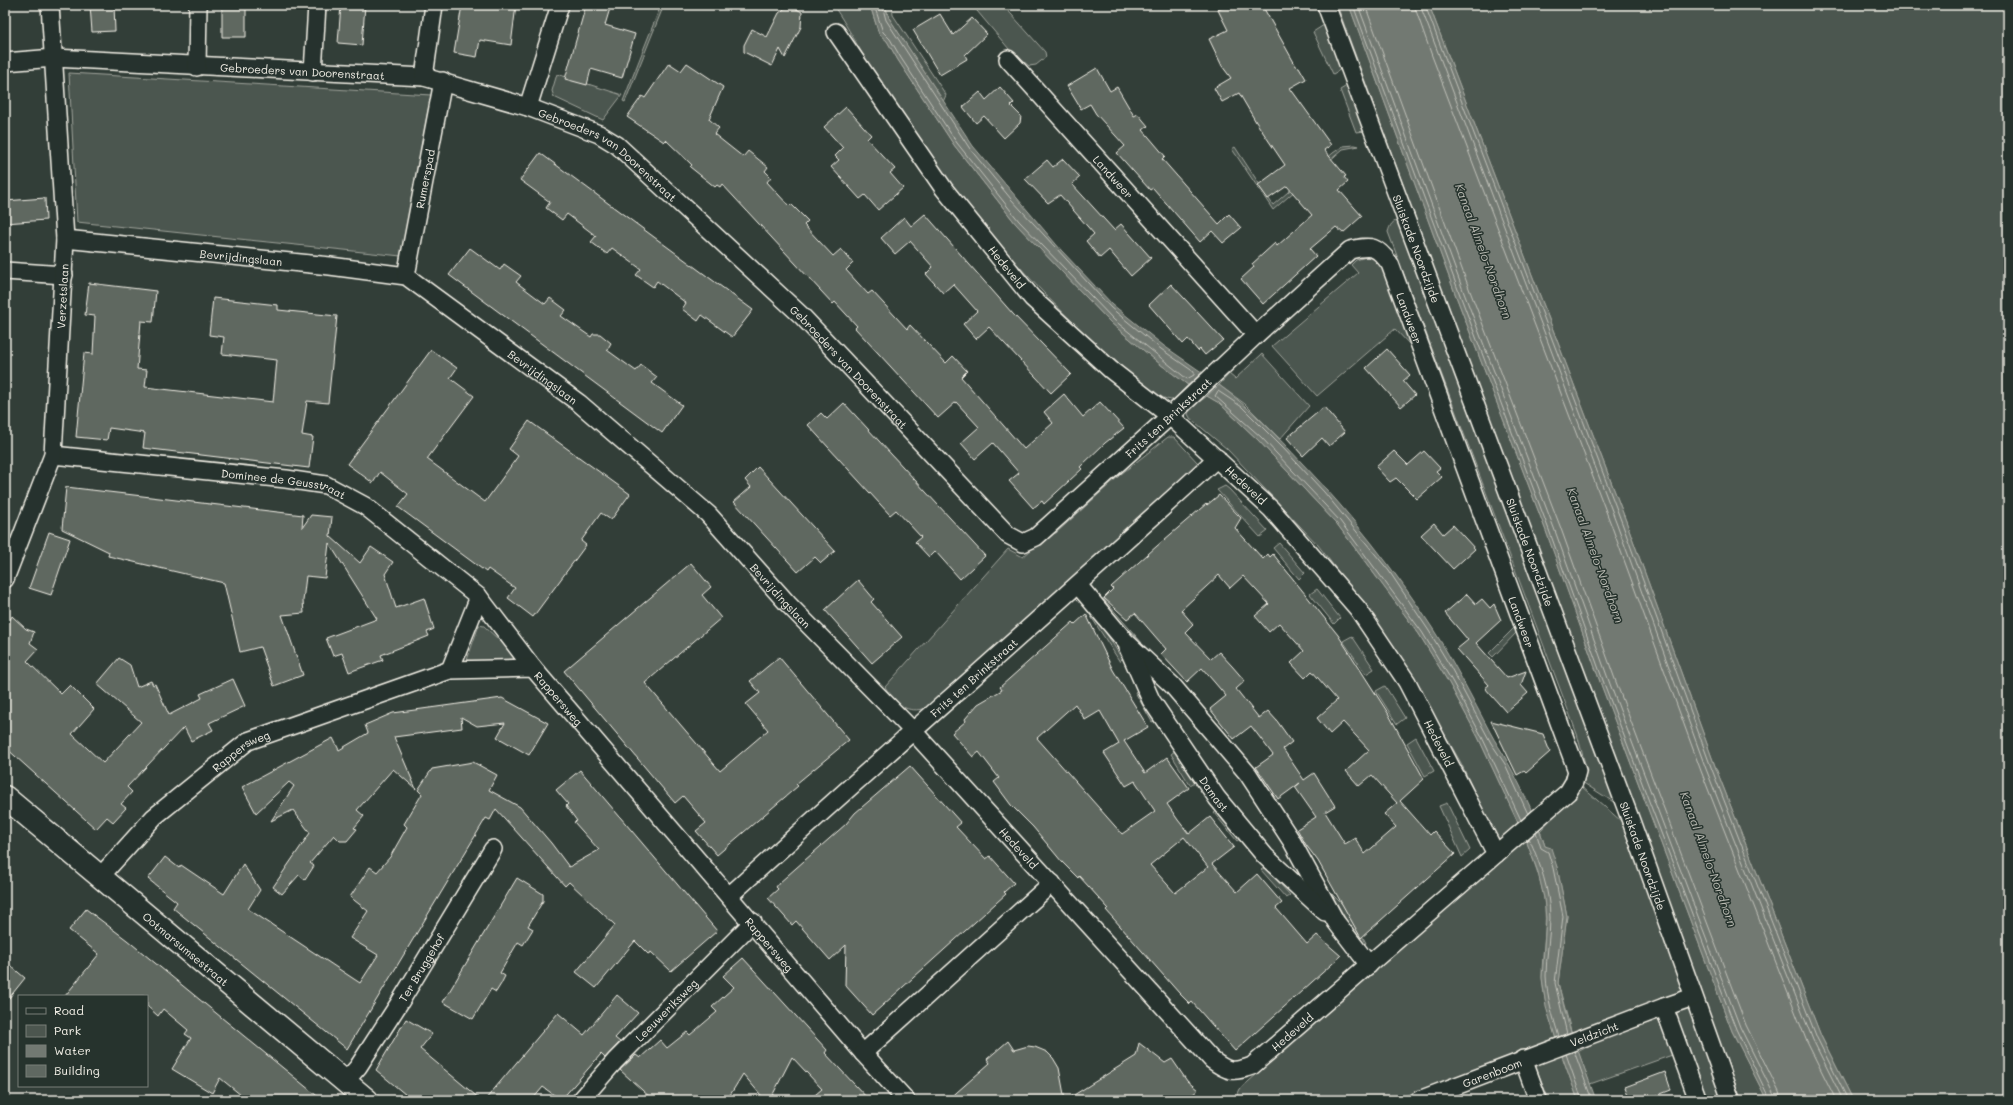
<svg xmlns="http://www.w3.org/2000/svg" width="2013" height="1105" viewBox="0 0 2013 1105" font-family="Mali,sans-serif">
<rect width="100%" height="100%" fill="#323e38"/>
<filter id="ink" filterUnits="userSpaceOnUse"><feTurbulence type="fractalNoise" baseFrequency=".025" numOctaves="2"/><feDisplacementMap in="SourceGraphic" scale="8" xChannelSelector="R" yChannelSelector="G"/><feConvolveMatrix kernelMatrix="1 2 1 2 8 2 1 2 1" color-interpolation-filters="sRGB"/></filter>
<g filter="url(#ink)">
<path fill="#4c564f" stroke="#a0a49c" d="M661,5h3l-39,97 -2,-1z
M833,5h37l9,29 8,7 11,19 56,85 62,79 95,99 49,41 28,21 -15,15c-14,1 -43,-26 -54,-36 -94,-80 -170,-176 -238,-279 -17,-26 -30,-54 -48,-80z
M885,5h7l1,10 53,80 -3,7 -54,-84z
M972,5h31l42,47 1,5 -10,8 -7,1 -20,-17z
M1337,5h12l107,291 90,235 56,156 130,344 35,69h-25l-20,-47z
M1429,5h574l5,19v1076h-155l-32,-64 -106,-270 -89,-245z
M1327,23l16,45 -10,6 -20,-42z
M69,73l362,22 -30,161 -324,-34z
M557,74l65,21 -19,25 -49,-23 -2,-6z
M1350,84l16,47 -10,1 -16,-42z
M1355,145l4,1 -16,3 -70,61 -41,-61 3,-2 38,58 60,-52 10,-7z
M1400,220l215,583 -33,-21 5,-11 -10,-37 -189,-502c2,-7 4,-11 12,-12z
M1366,257c9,1 12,5 17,13l28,76 -16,-17 -78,67 -45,-50 86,-73 -7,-8 5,-5z
M1262,354l47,52 -29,33 -35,-35 -26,-19 10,-11 6,5z
M1207,396l12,7 39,37 79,84 82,110 30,49 29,54 42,90 -21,14 -4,-4 -34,-74 -66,-116 -77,-102 -91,-96 -37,-31 -2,-4 2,-5z
M1168,437h6l24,26 -270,245c-23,6 -31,-3 -43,-21l123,-138 15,8 27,-24h6l65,-59z
M1225,486l4,3 39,42 -8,6 -43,-47z
M1279,543l26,30 -6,6 -26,-31z
M1317,589l23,29 -6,6 -24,-30z
M1103,598l39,45 -29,-29z
M1088,604l33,53 -1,5 -35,-55z
M479,625l5,1 31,29 -1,7 -3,3 -44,-5z
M1516,626l2,5 -25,26 -4,-4z
M1352,636l22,33 -8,5 -23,-33z
M1385,686l20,32 -8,6 -21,-33z
M1139,689l18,31 -5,2 -17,-30z
M1416,737l18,34 -9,5 -18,-33z
M1176,750l21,31 -7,4 -19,-31z
M1581,786l40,35 103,279h-22l-37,-96 -93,30 -14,-51 9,-67 -10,-49 -12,-21 -5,-15z
M1447,803l23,47 -8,7 -23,-51z
M1218,810l23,28 -4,3 -23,-28z
M1526,840c7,19 15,39 18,59 4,26 -2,51 -2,77 1,22 8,43 14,63l-162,61h-159l5,-11 205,-181z
M1265,867l25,28 -4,3 -25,-28z
M1330,892l19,19 17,32 -4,4z
M1657,1020l6,1 12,33 -85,30 -12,-32 19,-11z
M1561,1053l17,47h-29l-13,-32 3,-7z"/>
<path fill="#727972" stroke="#a6a9a1" d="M870,5h15l4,13 84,128 88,104 52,55 51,41 39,27 -15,12 -28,-21 -49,-41 -95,-99 -62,-79 -56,-85 -11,-19 -8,-7z
M1349,5h80l197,516 89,245 106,270 32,64h-86l-35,-69 -130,-344 -56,-156 -90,-235z
M1219,385c31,23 57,50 83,78 49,51 93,107 131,166 21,33 39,69 57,103 5,10 12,19 17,29 15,27 29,56 38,85l6,2 6,19 10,49 -9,67 10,40 28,77h-18l-22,-61 -10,-32 -4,-29 4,-60 -2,-20 -6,-26 -12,-32 -48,-103 -29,-54 -30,-49 -82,-110 -79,-84 -39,-37 -12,-7z"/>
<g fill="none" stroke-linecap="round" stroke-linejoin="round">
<path stroke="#c0c1b9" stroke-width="1" d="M874,5l9,27 7,7 11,19 56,85 62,78 95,99 73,59 7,-4v-3l-33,-23 -50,-41 -100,-109 -41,-50 -84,-129 -4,-15
M1353,5l107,290 89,235 56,156 131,343 34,71
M1358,5l106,288 90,235 56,156 130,343 34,68 1,5
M1365,5l105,286 90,235 56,156 130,343 33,67 2,8
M1414,5l18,51 180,471 89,244 106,271 29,58
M1420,5l197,519 89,245 107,271 30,60
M1425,5l197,518 89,244 106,271 31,62
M1521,820l-40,-85 -29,-54 -30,-49 -82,-111 -79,-84 -46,-41 3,-5 24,16 41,41 41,44 65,79 40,60 21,35 41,77 14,21 23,50
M1536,832l5,16 7,4 5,16 10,48 -8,67 12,51
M1529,838c11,25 21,53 21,80 0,19 -4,39 -4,58 1,21 7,41 13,61
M1574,1051l18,49
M1566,1054l16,46"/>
</g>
<path fill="#5f6861" stroke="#f4f1e8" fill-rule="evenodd" d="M90,5h24l1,26 -23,1z
M222,5h24v32h-24z
M341,5h24l-3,40 -24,-2z
M462,5h54l-5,40 -31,-5 -3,17 -23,-4z
M586,5h25l-6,20 30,9 -13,44 -31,-9 -4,16 -22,-6z
M789,5l13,7 -1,15 -16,31 -5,-9 -8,17 -28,-14v-7l8,-16 15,8 12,-24z
M1228,5h34l34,61 3,1 7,12 -16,9 41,57 -7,5 22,26 -2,1 4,5 -9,8 23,26 -19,17 -7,-6 -26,22 6,7 -53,48 -22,-25 13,-12 -2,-3 23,-21 2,3 35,-31 -25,-29 -19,13 -10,-14 27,-20 -29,-43 -17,-29 -17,9 -8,-14 17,-10 -9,-12 -13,-27 19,-9 -10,-20z
M940,14l13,21 19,-17 15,16 -22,21 2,4 -27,16 -27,-45z
M669,63l12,8 6,-8 36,24 -14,32 10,9 -5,6 29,23 5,-6 20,16 -3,4 6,6 -4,5 22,24 2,-2 17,17 -4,4 29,31 8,-7 12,14 -7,7 22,24 4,-3 35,38 3,-4 36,38 7,-7 14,15 -6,6 63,72 29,-26 -9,-11 20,-18 19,23 17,-15 24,26 -19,15 -25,24 2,2 -38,35 -2,-3 -9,7 -24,-27 10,-8 -26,-30 -18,16 -14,-16 18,-16 -23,-25 -18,16 -83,-90 2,-2 -22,-24 -2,2 -111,-120 -2,3 -3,-2 -2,2 -25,-20 2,-2 -26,-25 -2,2 -37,-25 15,-21 3,2z
M1097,68l13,23 7,-4 17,29 4,-2 10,12 -5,4 22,26 -3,3 57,65 10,-10 12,14 -18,15 -11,-12 -12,11 -47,-54 -3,2 -33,-37 8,-7 -29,-32 -6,-10 -9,5 -14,-23z
M1000,87l14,16 -3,3 10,10 -1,7 -16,15 -20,-22 -8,7 -13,-16 17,-15 6,8z
M846,107l25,28 -4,4 28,30 -5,4 13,15 -25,22 -13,-15 -5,4 -29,-32 8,-7 -4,-4 8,-8 -19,-21z
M540,153l213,157 -21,27 -30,-22 -4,6 -16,-12 4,-6 -29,-22 -4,6 -17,-12 5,-6 -29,-21 -5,6 -16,-12 5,-6 -29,-22 -5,6 -16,-12 4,-6 -30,-22z
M1063,159l17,18 -8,7 42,46 7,-6 30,34 -20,18 -22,-26 -9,8 -14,-17 8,-7 -34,-39 -12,8 -23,-24 22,-19 6,7z
M45,198l1,22 -41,3v-22z
M925,214l88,100 58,60 -20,19 -62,-66 -13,12 -13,-15 14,-13 -24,-27 -10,9 -17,-19 7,-7 -23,-26 -15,13 -14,-16 23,-21 7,9z
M470,248l30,22 4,-6 17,12 -5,6 29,22 5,-6 16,12 -5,6 30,21 2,-3h7l11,9 -4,7 29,21 5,-6 16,12 -5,6 30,22 -20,28 -213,-158z
M89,283l67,8 -3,31 -12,-1 -4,48 10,1 -2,17 128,15 4,-42 -55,-6 2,-17 -15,-2 4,-37 65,7v5l59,6 -9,87 -21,-2 -5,34 11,2 -4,31 -166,-20 2,-15 -36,-5 -2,12 -31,-3 8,-84 9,1 2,-38 -10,-1z
M1171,284l52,56 -18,15 -5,-6 -2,2 -10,-12 -5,5 -34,-39z
M1387,349l23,26 -7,6 12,14 -14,12 -35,-39z
M431,350l26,18 -7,10 24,18 -47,63 51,38 7,5 33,-46 -9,-7 20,-28 101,73 -19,26 -10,-7 -20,28 5,4 -53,72 -25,-19 7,-10 -27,-19 -2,3 -88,-65 10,-13 -28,-22 -7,11 -26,-19z
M844,403l141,153 -25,23 -25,-28 -6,6 -14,-15 6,-5 -12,-13 -13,-14 -6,5 -82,-90 13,-12 6,6z
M1324,407l21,25 -16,14 -7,-8 -19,18 -16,-18z
M1394,451l14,14 16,-14 16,17 -4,3 6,6 -25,22 -21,-21 -6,4 -14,-15z
M758,467l77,84 -14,12 -6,-6 -17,15 -64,-70 17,-15 -6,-7z
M66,487l237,28 -1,13 9,-13 21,2 -2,19 30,27 11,-16 22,15 -8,12 11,34 28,-10 10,31 -7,3 2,4 -48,19 2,5 -34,12 -7,-19 -9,3 -7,-18 51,-19 -48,-76 -4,35 -19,-2 -3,25 1,12 -22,2 21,60 -29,11 -14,-39 -20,5 -16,-69 -116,-27 1,-4 -47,-23z
M1219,495l22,23 -6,10 28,31 5,-5 2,3 3,-3 65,81 50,78 36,66 -24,22 30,34 4,-4 21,23 -94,84 -43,-77 -12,-16 -9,-16 19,-12 -21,-30 5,-4 -22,16 -22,-32 17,-12 -12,-16 -10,-13 -17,13 -24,-30 16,-13 -11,-13 -13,-15 -15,14 -26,-28 5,-5 -31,-36 -8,6 -23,-21 9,-9 -2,-2 46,-41 49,-42 1,1zM1219,575l11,13 13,-12 26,28 -14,12 14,16 10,-9 25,28 -13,12 14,15 7,-7 25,29 -20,18 13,16 13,-12 26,28 -23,21 13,15 13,-11 25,28 -13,11 12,13 -31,27 -10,-16 -10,6 -20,-32 10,-6 -21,-33 -10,7 -21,-31 9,-7 -15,-21 -9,-10 -9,7 -23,-29 9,-8 -13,-15 -13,-14 -8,7 -26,-27 8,-8 -12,-14z
M1434,523l9,11 10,-9 22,24 -22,20 -32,-34z
M49,532l21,7 -19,56 -22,-7z
M691,563l20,24 -9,8 19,23 -76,65 75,88 48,-41 -22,-26 14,-11 -10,-12 29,-24 70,83 -53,44 2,2 -81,69 -21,-24 10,-8 -23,-27 -8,7 -111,-132z
M858,580l16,19 -3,3 31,35 -30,26 -47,-53z
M1467,594l9,10 6,-5 8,9 4,-4 7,16 -25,23 31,35 19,-7 -5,14 7,8 -22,19 -21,-24 4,-3 -32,-36 11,-9 -23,-27z
M1086,614l27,56 35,57 -24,14 21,32 22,-16 22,31 -22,16 11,16 11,14 21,-17 24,30 -22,17 25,28 20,-18 25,29 -6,5 31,36 10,-9 24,21 -106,95 -43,-49 -2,2 -11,-11 -73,-83 2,-2 -29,-32 -1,2 -16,-16 -29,-35 -22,-22 -17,-23 5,-4 -20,-26 -6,5 -21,-24 14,-12 -1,-2 13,-15 24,-14 -2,-3 73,-65 2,2zM1075,704l10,16 15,-9 19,33 -15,9 22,33 9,-5 20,30 -33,23 -85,-96zM1184,837l24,30 -33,26 -25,-28z
M12,616l14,13 8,3 -4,11 8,6 -11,12 34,33 9,-9 24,24 -22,25 31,29 38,-41 -44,-38 22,-26 11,7 7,22 14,-6 2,4 2,-1 14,31 33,-17 -2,-4 33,-15 12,27 -36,17 4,7 -22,11 -7,-14 -57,60 5,5 -11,12 5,4 -13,14 -6,-5 -11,12 -91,-82v-118z
M502,698l46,25 -19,32 -32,-18 8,-14 -28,3 -16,-9 1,11 -68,9 22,52 -23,-20 -36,41 7,6 -10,12 3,1 -10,12h-7l-6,-6 -24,28 4,3 -9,14 -6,-5 -17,19 -9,-7 37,-54 -17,-23 -22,11 23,-35 -5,-4 -33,31 -14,-26 91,-49 6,12 29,-17 -3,-8 28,-12z
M1491,721l52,13 7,18 -24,21 -2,-2 -7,4z
M473,762l24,13 -8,15 31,17 31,36 18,24 30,-17 -25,-28 3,-1 -11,-15 2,-2 -12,-14 24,-20 137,161 -46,40 -20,-19 -3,2 -13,-13 -39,47 -20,-16 39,-47 -46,-43 -4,4 -69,-77 -6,11 -4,-2 -139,231 -174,-141 4,-6 -29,-23 17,-22 14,11 2,-3 43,29 19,-30 17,26 -12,19 112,74 18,-28 -28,-17 18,-27 -18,-14 20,-30 7,5 13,-15 17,-30 -3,-3 18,-30 -4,-4 14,-21z
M910,766l51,57 -5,4 30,32 4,-3 24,27 -10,9 2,2 -134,121 -27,-30 1,-40 -16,15 -34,-39 -4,4 -24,-27 10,-9 -2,-2 3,-4 67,-59 9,-11z
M517,878l26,16v7l-15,25 5,3 -10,16 -5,-3 -18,31 5,3 -4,8 -5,8 -5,-3 -18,30 -30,-17z
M86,909l41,31 195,160h-75l-27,-22 -8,15 -40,-24 19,-31 -6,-4 3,-4 -25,-21 -5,7 -11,-10v-10h-82l34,-42 -30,-24z
M743,958l84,92 -2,3 44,47h-60l13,-11 -30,-32 -22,43h-5l-22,-26 -16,26h-74l-33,-30 16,-15 4,3 20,-18 7,8 20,-16 3,3 27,-23 -5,-5 22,-20 -11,-11z
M5,961l20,17 -20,25z
M617,995l21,18 -23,25 5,4 -15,16 -4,-4 -40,46 -18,-13 -11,13h-47l73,-87 26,22z
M406,1019l26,15 -12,15 61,51h-69l-36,-30z
M1008,1041l6,9 14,-4 7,1 12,5 6,6 6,10 6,32h-117l42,-37 -3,-4z
M1139,1043l26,20 7,-4 15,22 11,9 -12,10h-120l70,-44z
M1665,1072l6,18 -26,10h-15l-5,-13z"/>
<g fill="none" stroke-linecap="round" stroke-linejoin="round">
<g stroke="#f4f1e8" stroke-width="20">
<g id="street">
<path id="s1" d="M1326,5l305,816 100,279"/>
<path id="s2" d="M1008,59l248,276 94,-85c22,-5 27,-4 40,14l187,507 -3,11 -6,10 -72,62"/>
<path id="s3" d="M5,62l49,-4 370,19 104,30 71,27 18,11 185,171 206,219 15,8 13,-6 134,-121 86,-81"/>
<path d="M197,67l1,-62"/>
<path d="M313,72l4,-67"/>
<path d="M424,77l10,-72"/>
<path d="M528,107l32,-102"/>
<path id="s4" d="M65,239l265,27 76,10 173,127 129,111 80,90 124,126 300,330c16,12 21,13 40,6l244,-212 -89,-172 -49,-73 -87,-100 -101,-93 -59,-46 -79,-72 -88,-109 -108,-157"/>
<path d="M5,271l59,4"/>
<path id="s5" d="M406,276l37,-195"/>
<path id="s6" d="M53,455l233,24 40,6 39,21 114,91 54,71"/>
<path id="s7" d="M5,579l48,-124 12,-216 -15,-234"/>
<path d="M1078,585l47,56 47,44 76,89 43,66 45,82 33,43"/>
<path id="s8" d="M1128,648l23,52 66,98 48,58 60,56"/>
<path d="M450,670l29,-73"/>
<path id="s9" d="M99,878l55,-61 94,-76 202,-71 83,-2 330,385 43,47"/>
<path id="s10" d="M729,896c162,-147 327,-290 488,-438"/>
<path d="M1664,1007l29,-10"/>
<path d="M863,1053l189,-170"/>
<path d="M1523,1059l15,41"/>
<path id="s11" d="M344,1083l14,-16 42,-65 93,-153"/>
<path id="s12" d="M581,1100l34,-39 138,-139"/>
<path id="s13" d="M1419,1100l245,-93 34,93"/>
</g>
</g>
<g stroke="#f4f1e8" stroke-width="25">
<g id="secondary">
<path id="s14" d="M5,797l362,303"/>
</g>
</g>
<use href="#street" stroke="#26332d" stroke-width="17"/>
<use href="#secondary" stroke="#26332d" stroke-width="22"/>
</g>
</g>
<g text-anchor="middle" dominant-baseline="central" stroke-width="3" stroke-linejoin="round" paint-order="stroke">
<g font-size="11" fill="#f4f1e8" stroke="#26332d">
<text stroke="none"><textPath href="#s3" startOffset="298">Gebroeders van Doorenstraat</textPath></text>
<text stroke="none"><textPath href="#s3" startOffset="622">Gebroeders van Doorenstraat</textPath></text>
<text stroke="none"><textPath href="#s2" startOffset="158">Landweer</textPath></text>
<text stroke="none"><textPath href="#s5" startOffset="99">Rumerspad</textPath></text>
<text stroke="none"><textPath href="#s1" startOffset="260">Sluiskade Noordzijde</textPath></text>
<text stroke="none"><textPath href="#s4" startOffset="177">Bevrijdingslaan</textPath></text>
<text transform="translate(1007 267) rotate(51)">Hedeveld</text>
<text stroke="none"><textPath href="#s7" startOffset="292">Verzetslaan</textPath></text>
<text stroke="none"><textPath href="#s2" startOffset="602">Landweer</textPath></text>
<text stroke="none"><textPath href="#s3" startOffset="946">Gebroeders van Doorenstraat</textPath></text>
<text stroke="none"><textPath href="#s4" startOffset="513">Bevrijdingslaan</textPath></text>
<text stroke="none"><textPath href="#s3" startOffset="1387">Frits ten Brinkstraat</textPath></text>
<text stroke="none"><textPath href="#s6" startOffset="233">Dominee de Geusstraat</textPath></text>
<text transform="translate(1246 485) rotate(43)">Hedeveld</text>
<text stroke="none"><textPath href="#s1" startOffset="584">Sluiskade Noordzijde</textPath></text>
<text stroke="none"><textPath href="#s4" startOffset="837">Bevrijdingslaan</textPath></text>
<text stroke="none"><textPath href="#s2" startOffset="926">Landweer</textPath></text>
<text stroke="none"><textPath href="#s10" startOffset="328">Frits ten Brinkstraat</textPath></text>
<text stroke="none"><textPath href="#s9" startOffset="540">Rappersweg</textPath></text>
<text transform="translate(1439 743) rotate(63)">Hedeveld</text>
<text stroke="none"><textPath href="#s9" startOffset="192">Rappersweg</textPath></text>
<text stroke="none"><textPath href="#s8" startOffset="170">Damast</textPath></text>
<text stroke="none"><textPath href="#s4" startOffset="1184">Hedeveld</textPath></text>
<text stroke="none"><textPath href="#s1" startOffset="908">Sluiskade Noordzijde</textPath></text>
<text stroke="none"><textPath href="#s9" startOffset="864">Rappersweg</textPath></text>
<text stroke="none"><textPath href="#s14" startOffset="236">Ootmarsumsestraat</textPath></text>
<text stroke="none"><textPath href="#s11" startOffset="139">Ter Bruggehof</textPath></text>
<text stroke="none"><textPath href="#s12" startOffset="124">Leeuweriksweg</textPath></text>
<text stroke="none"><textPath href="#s4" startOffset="1567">Hedeveld</textPath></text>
<text stroke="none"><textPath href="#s13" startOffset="187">Veldzicht</textPath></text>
<text stroke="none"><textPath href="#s13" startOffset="78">Garenboom</textPath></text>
</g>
<g font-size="12" font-style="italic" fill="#babbb3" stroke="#26332d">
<text transform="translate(1484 251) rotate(70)">Kanaal Almelo-Nordhorn</text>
<text transform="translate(1596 555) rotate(70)">Kanaal Almelo-Nordhorn</text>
<text transform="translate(1709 859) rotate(70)">Kanaal Almelo-Nordhorn</text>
</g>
</g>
<rect width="2013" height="1105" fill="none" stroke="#26332d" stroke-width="20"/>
<rect x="10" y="10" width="1993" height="1085" fill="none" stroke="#f4f1e8" stroke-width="1.5" filter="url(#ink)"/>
<rect x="18" y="995" width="130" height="92" fill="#26332d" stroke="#787f78"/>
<rect x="26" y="1008" width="20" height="6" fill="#26332d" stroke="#787f78"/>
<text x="54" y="1015" font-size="12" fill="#f4f1e8">Road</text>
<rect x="26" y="1025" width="20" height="12" fill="#4c564f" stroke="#787f78"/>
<text x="54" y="1035" font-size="12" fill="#f4f1e8">Park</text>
<rect x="26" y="1045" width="20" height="12" fill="#727972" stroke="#787f78"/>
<text x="54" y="1055" font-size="12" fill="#f4f1e8">Water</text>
<rect x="26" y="1065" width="20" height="12" fill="#5f6861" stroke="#787f78"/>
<text x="54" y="1075" font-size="12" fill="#f4f1e8">Building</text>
</svg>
